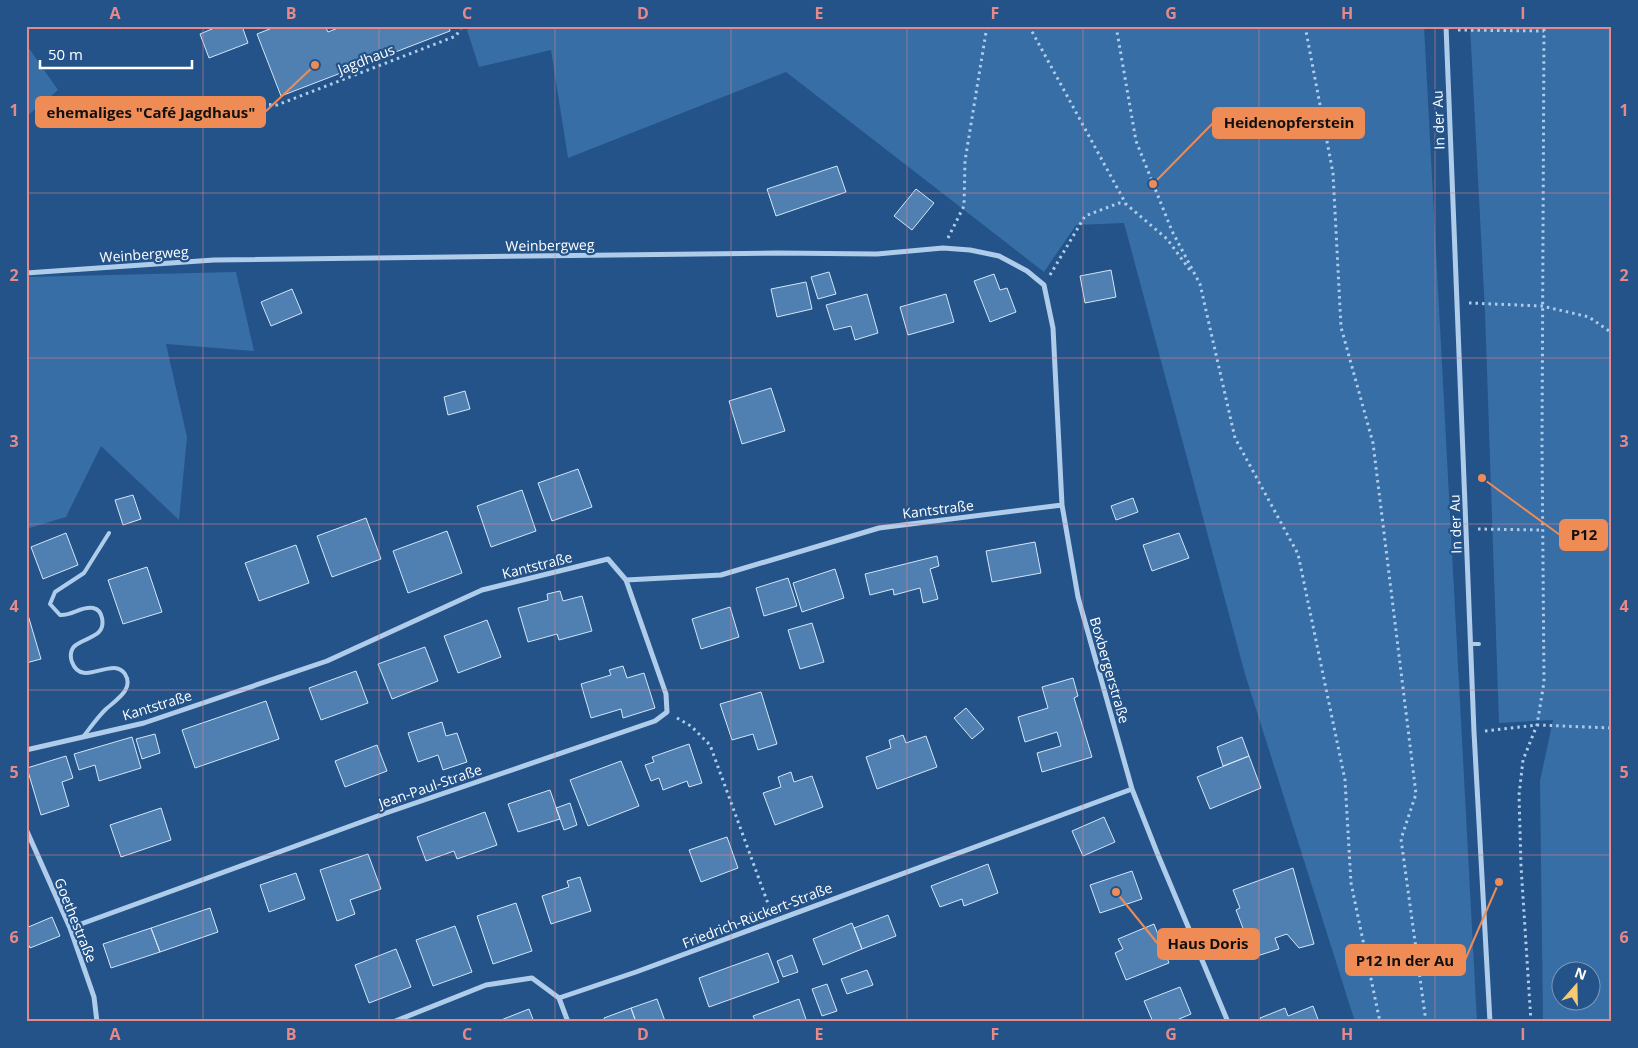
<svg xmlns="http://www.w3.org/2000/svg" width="1638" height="1048" viewBox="0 0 1638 1048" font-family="'Open Sans',sans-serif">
<rect width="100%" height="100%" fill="#235389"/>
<path fill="#376ea6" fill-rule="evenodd" d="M477,26h947l53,996h-122l-110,-348 -121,-451 -48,2 -32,47 -258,-200 -218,86 -17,-108 -72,17 -12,-37z
M1470,26h142v987l-5,9h-64l-3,-241 13,-61 -54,3 -14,-411zM1590,970v30h-30v-30z
M26,44l32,46 -32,27z
M236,272l18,79 -88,-7 21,93 -8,83 -78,-74 -35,71 -40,12v-252z"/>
<path fill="#5080b2" stroke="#d3e5f7" d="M219,26h23l6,17 -39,15 -9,-24z
M277,26h48l3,6 15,-6h106l1,5 -169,65 -24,-62z
M837,166l9,26 -70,24 -9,-27z
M916,189l18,14 -22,27 -18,-14z
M1111,270l5,27 -31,6 -5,-27z
M829,272l7,22 -18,5 -7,-22z
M994,274l6,16 7,-2 9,24 -26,10 -16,-41z
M806,282l6,27 -35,8 -6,-28z
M292,289l10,24 -31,13 -10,-24z
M867,294l11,39 -23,7 -4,-14 -17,4 -8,-25z
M946,294l8,28 -46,13 -8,-28z
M771,388l14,43 -43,13 -13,-43z
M465,391l5,18 -22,6 -4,-18z
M578,469l14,38 -40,14 -14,-38z
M522,490l14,41 -45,16 -14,-41z
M133,495l8,24 -18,6 -8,-25z
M1133,498l5,14 -22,8 -5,-14z
M366,518l15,41 -49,18 -15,-41z
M447,531l15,42 -54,20 -15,-42z
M66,533l12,32 -35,14 -12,-32z
M1179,533l10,25 -37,13 -9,-26z
M1035,542l6,31 -49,9 -6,-31z
M296,545l13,38 -50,18 -14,-38z
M937,556l2,10 -9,3 8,30 -15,4 -3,-15 -26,7 -1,-6 -23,6 -5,-21z
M147,567l15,45 -39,12 -15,-44z
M835,569l9,29 -42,14 -9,-29z
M788,578l9,28 -33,10 -8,-28z
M560,591l3,10 19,-5 10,35 -33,9 -2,-6 -29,8 -10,-34 30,-8 -1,-6z
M730,607l9,30 -38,12 -9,-30z
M28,615l13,44 -15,4v-47z
M487,620l14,37 -43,16 -14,-37z
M812,623l12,39 -24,7 -12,-39z
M425,647l13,34 -46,18 -14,-35z
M623,666l4,12 17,-5 11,35 -32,10 -2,-9 -30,9 -10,-34 30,-9 -2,-5z
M356,671l12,32 -47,17 -12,-32z
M1073,678l5,18 -4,2 18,59 -50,15 -5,-19 24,-7 -4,-14 -32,10 -7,-25 30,-9 -6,-21z
M761,692l16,52 -19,6 -5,-16 -21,6 -12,-36z
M266,701l13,38 -84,29 -13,-38z
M966,708l18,21 -12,10 -18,-21z
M442,722l4,14 11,-3 10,29 -24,8 -5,-15 -20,7 -10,-29z
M155,734l5,19 -18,6 -6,-20z
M903,735l3,8 20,-7 11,31 -60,22 -11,-32 25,-9 -2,-8z
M132,737l9,31 -42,13 -4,-16 -16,5 -5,-16z
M1242,737l7,19 -26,10 -6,-19z
M689,744l13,39 -13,4 -2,-6 -24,9 -4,-12 -8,3 -6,-16 9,-3 -2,-5z
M377,745l10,26 -42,16 -10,-26z
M66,756l7,22 -11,4 7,24 -28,9 -14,-47z
M1249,756l12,32 -51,21 -13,-32z
M621,761l18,45 -51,20 -18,-46z
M791,772l3,10 18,-6 11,31 -48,18 -12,-32 18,-6 -3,-10z
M550,790l10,29 -42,13 -10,-28z
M570,803l7,22 -13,5 -8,-22z
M161,808l10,32 -50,17 -11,-32z
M485,812l12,33 -40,14 -3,-8 -28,10 -9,-24z
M1104,817l11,25 -32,14 -11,-25z
M727,837l11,31 -37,14 -12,-32z
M368,854l13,35 -31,11 5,14 -18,7 -17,-51z
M988,864l10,29 -34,13 -2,-7 -22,8 -9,-21z
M1293,868l21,76 -15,4 -12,-14 -12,4 4,11 -25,8 -18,-47 4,-2 -7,-18z
M1132,871l10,28 -42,14 -10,-28z
M296,873l9,26 -36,13 -9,-27z
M580,877l11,34 -40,13 -9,-28 27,-9 -2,-6z
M516,903l16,48 -39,13 -16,-48z
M210,908l8,24 -58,20 -9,-24z
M888,915l8,21 -34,13 -8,-21z
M52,917l8,19 -30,12 -4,-9v-11z
M852,923l10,26 -39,16 -10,-26z
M1154,924l15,39 -43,17 -11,-27 8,-4 -5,-10z
M455,926l17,46 -39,14 -17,-46z
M151,928l9,24 -49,16 -8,-24z
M396,949l15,38 -42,16 -14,-38z
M768,953l11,29 -70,25 -10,-29z
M792,955l6,17 -15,5 -6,-16z
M867,970l6,15 -26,9 -6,-15z
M827,984l10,27 -15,5 -10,-27z
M1180,987l11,27 -19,8h-19l-9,-21z
M657,999l8,22 -29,1 -5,-14z
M799,999l8,23h-51l-3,-6z
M1313,1006l6,16h-57l-2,-4 25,-10 3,8z
M631,1008l5,14h-31l-1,-4z
M529,1009l5,13h-38z"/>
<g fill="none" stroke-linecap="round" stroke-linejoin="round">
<path stroke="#afccea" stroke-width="3" stroke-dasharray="2.5 4" stroke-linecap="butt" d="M1029,26l97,178 41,35 25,34
M1116,26l20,115 36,90 28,53 35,154 63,116 47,226 6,103 29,139
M1305,26l28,147 8,154 32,116 43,351 -15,45 25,183
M1458,30l86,1
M243,103l34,2 179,-69 6,-10
M948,238l16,-32 1,-45 22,-135
M1050,275l35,-59 34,-13 6,1
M1469,303l73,3 47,11 23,16
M1478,529l65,1
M677,718l14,8 19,19 60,164
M1485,731l52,-6 75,3
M1531,1022l-10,-156 -2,-71 4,-35 14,-35 7,-43 -2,-238 2,-418"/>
<path stroke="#afccea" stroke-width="4" d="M1471,644h8
M83,737c7,-9 14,-19 22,-27 9,-9 30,-20 20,-36 -12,-19 -43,15 -53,-12 -2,-5 -2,-13 4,-17 10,-8 30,-8 26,-27 -1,-5 -4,-9 -9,-10 -12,-2 -21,8 -33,7l-10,-11 5,-12 29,-19 25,-40"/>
<path stroke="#afccea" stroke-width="5" d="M1446,26l28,706 16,290
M26,273l188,-13 563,-7 100,1 66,-6 27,2 29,6 28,15 17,14 9,43 9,177 16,92 54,192 26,66 70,167
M26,750l118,-27 183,-62 155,-71 126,-31 18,21 95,-5 158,-47 183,-23
M26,829l44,99 24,69 3,25
M70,928l316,-115 269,-92 12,-9 -1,-18 -40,-114
M559,998l9,24
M393,1022l93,-37 46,-7 27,20 77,-26 496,-183"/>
</g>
<path fill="none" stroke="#e88989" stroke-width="1" stroke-opacity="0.55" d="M203,26v996M379,26v996M555,26v996M731,26v996M907,26v996M1083,26v996M1259,26v996M1435,26v996M26,193h1586M26,358h1586M26,524h1586M26,690h1586M26,855h1586"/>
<g text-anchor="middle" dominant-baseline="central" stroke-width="4.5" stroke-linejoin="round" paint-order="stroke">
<g font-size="14" fill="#fff" stroke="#235389">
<text transform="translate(366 59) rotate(-21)">Jagdhaus</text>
<text transform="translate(1438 120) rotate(-92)">In der Au</text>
<text transform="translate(550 245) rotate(-1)">Weinbergweg</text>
<text transform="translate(144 254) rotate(-4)">Weinbergweg</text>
<text transform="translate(938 509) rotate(-7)">Kantstraße</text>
<text transform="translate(1455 524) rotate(-92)">In der Au</text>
<text transform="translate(537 565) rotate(-14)">Kantstraße</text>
<text transform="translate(1110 670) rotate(74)">Boxbergerstraße</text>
<text transform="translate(157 705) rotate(-17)">Kantstraße</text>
<text transform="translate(430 786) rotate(-19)">Jean-Paul-Straße</text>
<text transform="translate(757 915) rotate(-21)">Friedrich-Rückert-Straße</text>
<text transform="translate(76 920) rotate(68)">Goethestraße</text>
</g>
</g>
<path fill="none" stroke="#ef8b55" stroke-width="2" d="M315 65L265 112M1153 184L1213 123M1482 478L1560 535M1116 892L1158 944M1499 882L1465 960"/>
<g fill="#ef8b55" stroke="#235389" stroke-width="2">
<circle cx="315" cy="65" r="5"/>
<circle cx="1153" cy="184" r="5"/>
<circle cx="1482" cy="478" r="5"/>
<circle cx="1116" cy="892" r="5"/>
<circle cx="1499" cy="882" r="5"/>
</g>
<g fill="#ef8b55" stroke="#ef8b55" stroke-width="2">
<rect x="36" y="97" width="229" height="30" rx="5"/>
<rect x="1213" y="108" width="151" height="30" rx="5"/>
<rect x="1560" y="520" width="47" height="30" rx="5"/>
<rect x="1158" y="929" width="101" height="30" rx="5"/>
<rect x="1346" y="945" width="119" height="30" rx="5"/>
</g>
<g font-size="15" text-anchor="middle" font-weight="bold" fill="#111">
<text x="151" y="118">ehemaliges "Café Jagdhaus"</text>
<text x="1289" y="128">Heidenopferstein</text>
<text x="1584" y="540">P12</text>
<text x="1208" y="949">Haus Doris</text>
<text x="1405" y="966">P12 In der Au</text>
</g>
<rect width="1638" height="1048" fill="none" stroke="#235389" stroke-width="55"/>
<g transform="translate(1576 986) rotate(20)"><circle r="24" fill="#235389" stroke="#7b98b8"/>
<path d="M0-4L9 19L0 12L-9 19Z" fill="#f5ca71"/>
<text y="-8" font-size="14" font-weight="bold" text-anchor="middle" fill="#ffffff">N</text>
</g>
<path d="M40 60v8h152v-8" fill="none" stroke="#ffffff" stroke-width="2.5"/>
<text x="48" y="60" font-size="15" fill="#ffffff" stroke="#235389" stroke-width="4" paint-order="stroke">50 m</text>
<rect x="28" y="28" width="1582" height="992" fill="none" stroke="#e88989" stroke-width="2"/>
<g font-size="16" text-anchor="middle" font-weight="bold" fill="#e88989">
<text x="115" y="19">A</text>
<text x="291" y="19">B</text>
<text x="467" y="19">C</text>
<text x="643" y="19">D</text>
<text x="819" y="19">E</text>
<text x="995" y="19">F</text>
<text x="1171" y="19">G</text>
<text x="1347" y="19">H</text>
<text x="1523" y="19">I</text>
<text x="14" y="116">1</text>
<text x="1624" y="116">1</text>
<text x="14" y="281">2</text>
<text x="1624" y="281">2</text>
<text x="14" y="447">3</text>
<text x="1624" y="447">3</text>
<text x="14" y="612">4</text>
<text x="1624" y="612">4</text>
<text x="14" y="778">5</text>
<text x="1624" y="778">5</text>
<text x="14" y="943">6</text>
<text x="1624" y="943">6</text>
<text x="115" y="1040">A</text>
<text x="291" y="1040">B</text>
<text x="467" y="1040">C</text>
<text x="643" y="1040">D</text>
<text x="819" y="1040">E</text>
<text x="995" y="1040">F</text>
<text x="1171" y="1040">G</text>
<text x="1347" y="1040">H</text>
<text x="1523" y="1040">I</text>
</g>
</svg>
